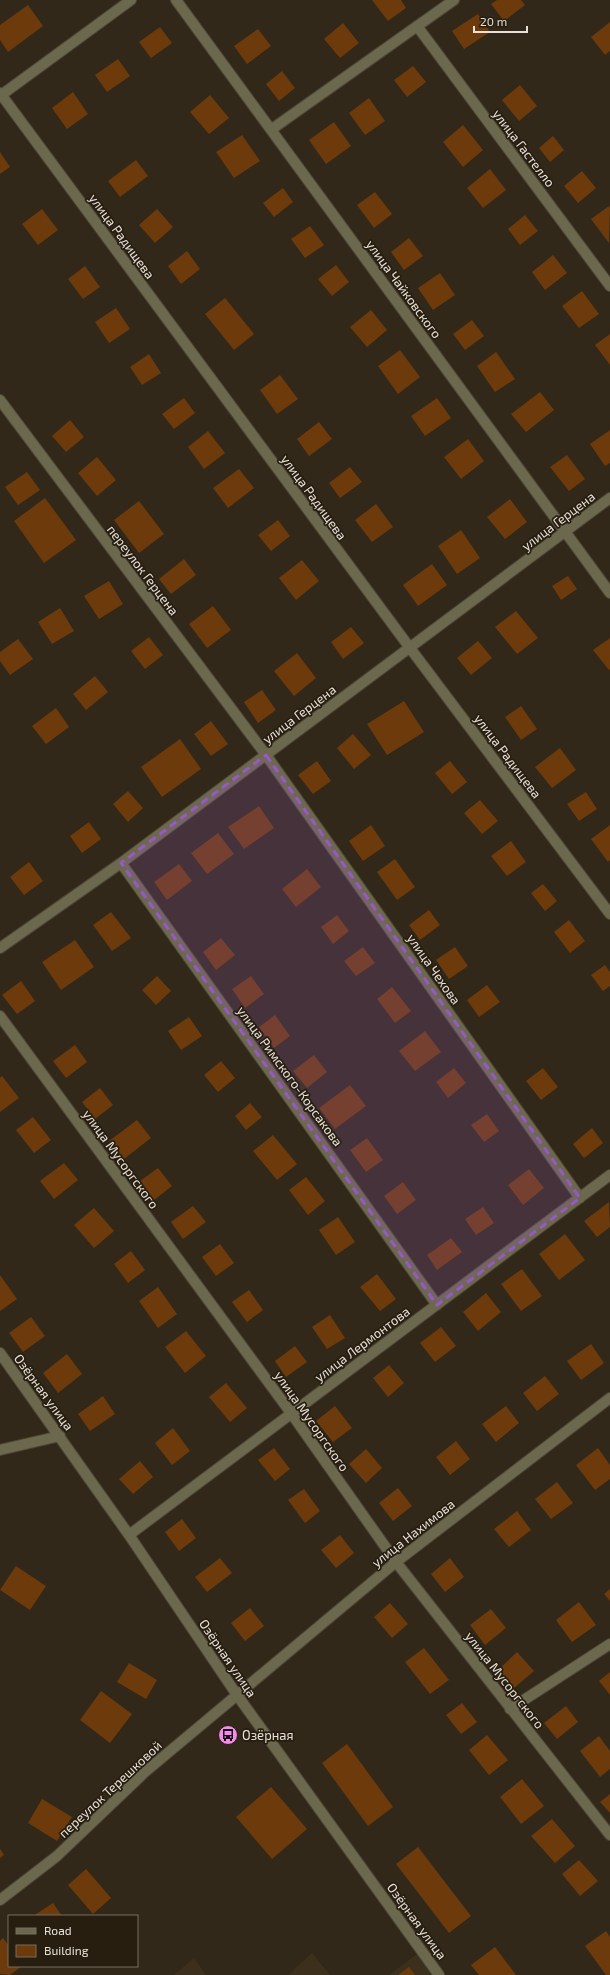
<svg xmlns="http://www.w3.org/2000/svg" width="610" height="1975" viewBox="0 0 610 1975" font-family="'Exo 2',sans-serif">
<rect width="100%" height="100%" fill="#312819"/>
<path fill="#3c301c" d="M312,1953l18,22h-42z
M417,1954l15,21h-43z
M194,1958l12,17h-32z"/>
<path fill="#6d3a0c" d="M372,0h29l5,8 -18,13z
M497,0h24l4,5 -21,16 -13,-17z
M28,5l15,21 -35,26 -8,-12v-15z
M478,14l12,18 -26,17 -12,-18z
M610,22v29l-5,4 -14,-18z
M343,23l16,20 -19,15 -16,-19z
M160,27l12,16 -21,15 -12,-16z
M258,29l13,17 -24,18 -13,-18z
M118,59l12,17 -23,16 -12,-17z
M413,66l13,16 -19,15 -13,-17z
M282,71l13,17 -16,13 -13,-17z
M520,85l17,21 -18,15 -17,-21z
M73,92l15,22 -21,15 -15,-21z
M210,95l19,23 -20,16 -19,-22z
M369,98l16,23 -20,14 -16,-22z
M334,122l17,24 -25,18 -17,-24z
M463,125l20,25 -20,17 -20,-25z
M242,135l18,26 -26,17 -18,-26z
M553,136l11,14 -14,12 -11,-14z
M0,152l10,15 -10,7z
M136,160l12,16 -28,21 -12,-16z
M490,169l16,21 -23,18 -16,-20z
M582,171l14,17 -18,15 -14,-17z
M283,188l10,14 -19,15 -11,-14z
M375,192l17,22 -18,14 -17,-23z
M609,206l1,2 -1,35 -18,-24z
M42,209l16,21 -20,15 -16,-21z
M157,209l16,18 -18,16 -16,-18z
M525,215l13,16 -18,14 -12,-16z
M310,226l14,19 -19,13 -14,-19z
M409,238l14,18 -19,14 -13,-18z
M187,251l13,18 -19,15 -13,-18z
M553,255l14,18 -22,17 -13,-18z
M336,265l13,17 -17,14 -14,-17z
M85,266l15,21 -17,12 -15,-20z
M440,273l15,22 -22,15 -15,-22z
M582,291l17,23 -20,14 -17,-22z
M225,298l29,36 -20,16 -29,-36z
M116,308l14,21 -21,14 -14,-21z
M371,310l16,20 -20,17 -17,-20z
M472,320l12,16 -19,14 -12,-16z
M610,334v31l-15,-20z
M400,350l20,27 -22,17 -20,-28z
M496,352l19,27 -20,13 -18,-26z
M149,354l12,19 -19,12 -12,-18z
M280,375l18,24 -21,15 -17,-24z
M540,392l14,18 -28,22 -15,-18z
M184,398l11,15 -21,16 -12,-15z
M437,398l14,20 -26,18 -14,-20z
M70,420l14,17 -18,15 -14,-16z
M319,422l13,17 -23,17 -12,-17z
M610,430v33l-5,3 -15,-22z
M208,431l17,22 -21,16 -16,-22z
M468,439l16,22 -23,18 -17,-22z
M567,455l18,24 -16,12 -19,-24z
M97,457l19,23 -19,16 -19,-23z
M350,467l12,15 -22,16 -11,-15z
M239,469l15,19 -26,20 -15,-20z
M27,472l13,18 -22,15 -13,-18z
M45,498l31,42 -32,23 -30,-42z
M510,499l17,23 -22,17 -18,-22z
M139,501l25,33 -25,19 -25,-33z
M376,504l17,23 -21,15 -17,-22z
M278,520l12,16 -19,15 -13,-16z
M461,530l19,28 -23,16 -19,-28z
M184,559l12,16 -25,19 -12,-15z
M302,560l17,21 -23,19 -17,-22z
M432,564l15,21 -29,21 -15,-21z
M568,576l9,13 -16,11 -9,-14z
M109,581l14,23 -24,15 -15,-23z
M213,606l18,24 -24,18 -18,-24z
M60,608l14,23 -22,13 -14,-22z
M516,611l22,27 -21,16 -22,-27z
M351,627l13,16 -21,16 -12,-17z
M149,637l14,18 -18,14 -14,-18z
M610,638v31l-1,1 -16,-20z
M18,639l15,20 -23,16 -10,-14v-9z
M478,641l14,17 -21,17 -14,-17z
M297,653l19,25 -22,18 -20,-25z
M95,676l13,16 -22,18 -13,-16z
M262,690l14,20 -18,13 -14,-21z
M404,701l20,31 -37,23 -20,-31z
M521,706l16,23 -16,11 -16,-23z
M56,708l13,19 -23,17 -14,-18z
M211,721l17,23 -17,12 -17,-22z
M353,734l18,21 -17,14 -17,-21z
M180,739l21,30 -39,28 -21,-30z
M560,748l16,22 -24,18 -17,-21z
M317,761l14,20 -18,13 -15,-19z
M450,761l17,21 -15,12 -17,-21z
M128,791l15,17 -15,14 -15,-18z
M586,792l11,17 -18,12 -12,-17z
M480,800l18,21 -16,13 -18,-21z
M259,806l15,22 -30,21 -16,-22z
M89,822l12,17 -19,14 -12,-17z
M371,825l14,21 -22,15 -14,-20z
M610,825v35l-2,2 -17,-23z
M218,833l16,21 -27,20 -16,-21z
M511,841l15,21 -19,14 -16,-20z
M395,859l20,28 -18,13 -20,-28z
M29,862l14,19 -19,14 -14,-18z
M179,864l13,17 -25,19 -13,-18z
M307,869l14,18 -25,20 -14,-18z
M543,884l14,17 -12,10 -14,-18z
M429,910l11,15 -20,15 -11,-15z
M111,912l20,26 -19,13 -19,-26z
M337,915l12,16 -16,13 -12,-17z
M569,920l16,21 -15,12 -16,-21z
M221,938l14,17 -19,15 -13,-18z
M75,940l19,27 -33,23 -19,-28z
M363,947l12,16 -19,13 -12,-15z
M455,947l13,19 -19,13 -13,-19z
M605,965l5,7v14l-7,5 -12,-16z
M157,976l14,15 -15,14 -14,-15z
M251,976l13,18 -19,14 -13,-19z
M21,981l14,20 -18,13 -15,-19z
M487,985l13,17 -21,15 -12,-17z
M392,987l19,24 -16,12 -18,-24z
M275,1015l15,21 -16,12 -15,-21z
M189,1017l13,19 -21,14 -13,-19z
M425,1031l16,21 -26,19 -16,-20z
M75,1045l12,17 -21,16 -13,-17z
M314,1055l13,17 -20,16 -14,-17z
M221,1061l14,17 -17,14 -14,-17z
M454,1068l12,15 -18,15 -12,-16z
M543,1068l15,19 -17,13 -15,-19z
M2,1076l17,22 -19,14v-34z
M350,1085l16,21 -31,23 -16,-21z
M100,1088l13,17 -18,14 -13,-17z
M250,1103l12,14 -16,13 -11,-14z
M487,1114l12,17 -15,11 -13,-17z
M33,1117l18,23 -17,13 -18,-23z
M137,1120l14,18 -27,21 -15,-18z
M592,1128l11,15 -19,15 -11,-14z
M273,1135l24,29 -20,16 -24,-29z
M367,1138l16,22 -17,12 -16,-22z
M64,1163l14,17 -24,19 -14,-18z
M158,1168l14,18 -18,14 -14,-19z
M529,1169l15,19 -21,17 -15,-20z
M306,1177l19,24 -17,14 -19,-25z
M403,1182l13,18 -19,14 -13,-18z
M609,1202l1,25 -13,10 -13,-16z
M193,1206l13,16 -23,17 -12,-17z
M483,1207l11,16 -18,12 -11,-16z
M94,1208l20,23 -20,17 -20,-23z
M338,1217l17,25 -19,13 -17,-25z
M565,1234l20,26 -26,20 -20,-26z
M451,1238l11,14 -25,18 -10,-15z
M220,1244l14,19 -18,13 -14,-19z
M131,1251l14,19 -17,13 -14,-19z
M522,1269l20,27 -21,15 -20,-27z
M377,1274l19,25 -16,12 -20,-24z
M0,1275l17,24 -17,12z
M158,1287l19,27 -19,14 -19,-27z
M249,1290l14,20 -16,12 -15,-20z
M486,1293l15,19 -23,19 -15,-19z
M330,1315l15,23 -18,11 -15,-22z
M31,1317l14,19 -22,16 -14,-19z
M441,1327l15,19 -21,16 -15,-19z
M186,1331l20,25 -21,17 -20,-26z
M591,1344l13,19 -23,17 -14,-19z
M295,1346l12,16 -21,15 -11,-16z
M67,1354l15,20 -24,19 -15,-20z
M389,1365l15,18 -16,14 -15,-19z
M545,1376l14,18 -22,17 -14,-18z
M226,1383l21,25 -17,14 -21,-25z
M103,1396l12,18 -25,17 -12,-17z
M335,1406l17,22 -19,14 -17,-21z
M506,1406l13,17 -23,19 -14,-18z
M173,1428l17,23 -18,14 -17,-22z
M456,1441l14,18 -20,16 -14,-18z
M274,1448l16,21 -15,12 -17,-21z
M598,1448l12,17v14l-15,11 -19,-25z
M366,1449l16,19 -16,15 -17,-19z
M140,1461l13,16 -20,17 -14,-15z
M557,1482l16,21 -22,16 -16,-20z
M398,1488l14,18 -19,15 -14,-18z
M304,1489l16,22 -15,12 -17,-23z
M517,1511l14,19 -22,17 -15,-18z
M182,1519l14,19 -17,13 -14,-19z
M340,1535l14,18 -18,15 -15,-18z
M220,1558l12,15 -25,19 -12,-15z
M450,1558l14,19 -19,15 -14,-18z
M16,1566l30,20 -16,24 -30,-20z
M610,1589v12l-6,-7z
M579,1602l17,23 -24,17 -16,-22z
M390,1603l18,21 -16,14 -18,-21z
M250,1608l14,18 -19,15 -14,-18z
M491,1609l15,19 -21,17 -15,-20z
M424,1648l25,32 -19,14 -25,-32z
M517,1652l17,19 -20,17 -16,-18z
M129,1663l28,17 -11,19 -29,-17z
M610,1672v23l-11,-14z
M101,1691l31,23 -22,29 -30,-23z
M462,1703l15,19 -16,12 -15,-19z
M566,1706l12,16 -21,17 -13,-16z
M487,1735l21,25 -19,15 -20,-25z
M599,1736l11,15v18l-10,8 -20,-26z
M347,1744l46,63 -25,19 -46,-63z
M522,1779l22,27 -23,18 -21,-27z
M271,1787l36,42 -35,30 -36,-42z
M610,1794v19l-10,-11z
M42,1799l30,18 -15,24 -29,-18z
M552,1819l23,27 -20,17 -24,-27z
M418,1847l53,69 -22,17 -53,-69z
M0,1849l4,6 -4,3z
M579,1860l19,21 -18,15 -18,-22z
M86,1869l25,29 -18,16 -25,-29z
M53,1903l9,13h-29z
M606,1931l4,6v38h-4l-21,-29z
M3,1938l6,8v20h13l-12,9 -10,-1v-33z
M495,1947l21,28h-37l-8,-10z
M409,1967l6,8h-17z"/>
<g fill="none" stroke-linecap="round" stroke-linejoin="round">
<g stroke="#4e4638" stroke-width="12">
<path id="minor" d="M176,0l434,593
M417,26l193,260
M0,93l410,555 200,266
M0,96l131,-96
M272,129l182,-129
M0,400l266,355 314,443
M121,863l316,442
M0,948l121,-85 489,-365
M0,1016l291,397 105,149 214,273
M0,1353l129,182 108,160 202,280
M0,1450l60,-14
M129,1535l481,-360
M510,1709l100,-65
M0,1900l57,-44 88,-84 251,-210 214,-164"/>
</g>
<use href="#minor" stroke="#6c684d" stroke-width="10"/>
</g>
<path fill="#9659c5" fill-opacity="0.2" stroke="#9659c5" stroke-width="3" stroke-dasharray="8 5" stroke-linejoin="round" d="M266,755l314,443 -143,107 -316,-442z"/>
<defs>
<g id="bus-disc" transform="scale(1)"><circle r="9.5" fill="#f788ec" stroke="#271e10"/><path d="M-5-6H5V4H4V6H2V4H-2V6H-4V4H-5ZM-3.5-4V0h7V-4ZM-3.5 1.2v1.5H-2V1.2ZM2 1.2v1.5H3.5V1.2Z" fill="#111"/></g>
</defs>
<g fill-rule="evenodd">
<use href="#bus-disc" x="228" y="1735"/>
</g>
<g text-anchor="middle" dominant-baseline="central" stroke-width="3.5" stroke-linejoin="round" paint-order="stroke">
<g font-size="13" fill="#e7e1d8" stroke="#271e10">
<text transform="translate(524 148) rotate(53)">улица Гастелло</text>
<text transform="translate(122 236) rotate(54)">улица Радищева</text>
<text transform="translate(404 289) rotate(54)">улица Чайковского</text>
<text transform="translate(314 497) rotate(54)">улица Радищева</text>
<text transform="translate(558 521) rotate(-37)">улица Герцена</text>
<text transform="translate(143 570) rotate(53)">переулок Герцена</text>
<text transform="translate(299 714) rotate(-37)">улица Герцена</text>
<text transform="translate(508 756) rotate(53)">улица Радищева</text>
<text transform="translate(434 969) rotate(55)">улица Чехова</text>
<text transform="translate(290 1076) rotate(54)">улица Римского-Корсакова</text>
<text transform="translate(121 1159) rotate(54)">улица Мусоргского</text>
<text transform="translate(362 1344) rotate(-37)">улица Лермонтова</text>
<text transform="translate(44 1392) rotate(54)">Озёрная улица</text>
<text transform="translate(312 1421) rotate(55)">улица Мусоргского</text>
<text transform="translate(413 1533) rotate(-38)">улица Нахимова</text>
<text transform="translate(228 1658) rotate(56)">Озёрная улица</text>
<text transform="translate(505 1680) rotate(52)">улица Мусоргского</text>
<text transform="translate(110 1789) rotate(-43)">переулок Терешковой</text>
<text transform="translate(417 1921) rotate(54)">Озёрная улица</text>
</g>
<g font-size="13" fill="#e7e1d8" stroke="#271e10" text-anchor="start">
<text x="242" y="1735">Озёрная</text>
</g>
</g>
<rect x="8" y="1915" width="130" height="52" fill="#271e10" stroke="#746c60"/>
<rect x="16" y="1928" width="20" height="6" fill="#6c684d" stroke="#746c60"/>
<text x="44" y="1935" font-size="12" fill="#e7e1d8">Road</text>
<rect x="16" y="1945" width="20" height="12" fill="#6d3a0c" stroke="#746c60"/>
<text x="44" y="1955" font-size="12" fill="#e7e1d8">Building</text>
<path d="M474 26v6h53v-6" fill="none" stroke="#e7e1d8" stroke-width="2"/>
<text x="480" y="26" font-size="12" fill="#e7e1d8" stroke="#271e10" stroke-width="3" paint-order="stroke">20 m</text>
</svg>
